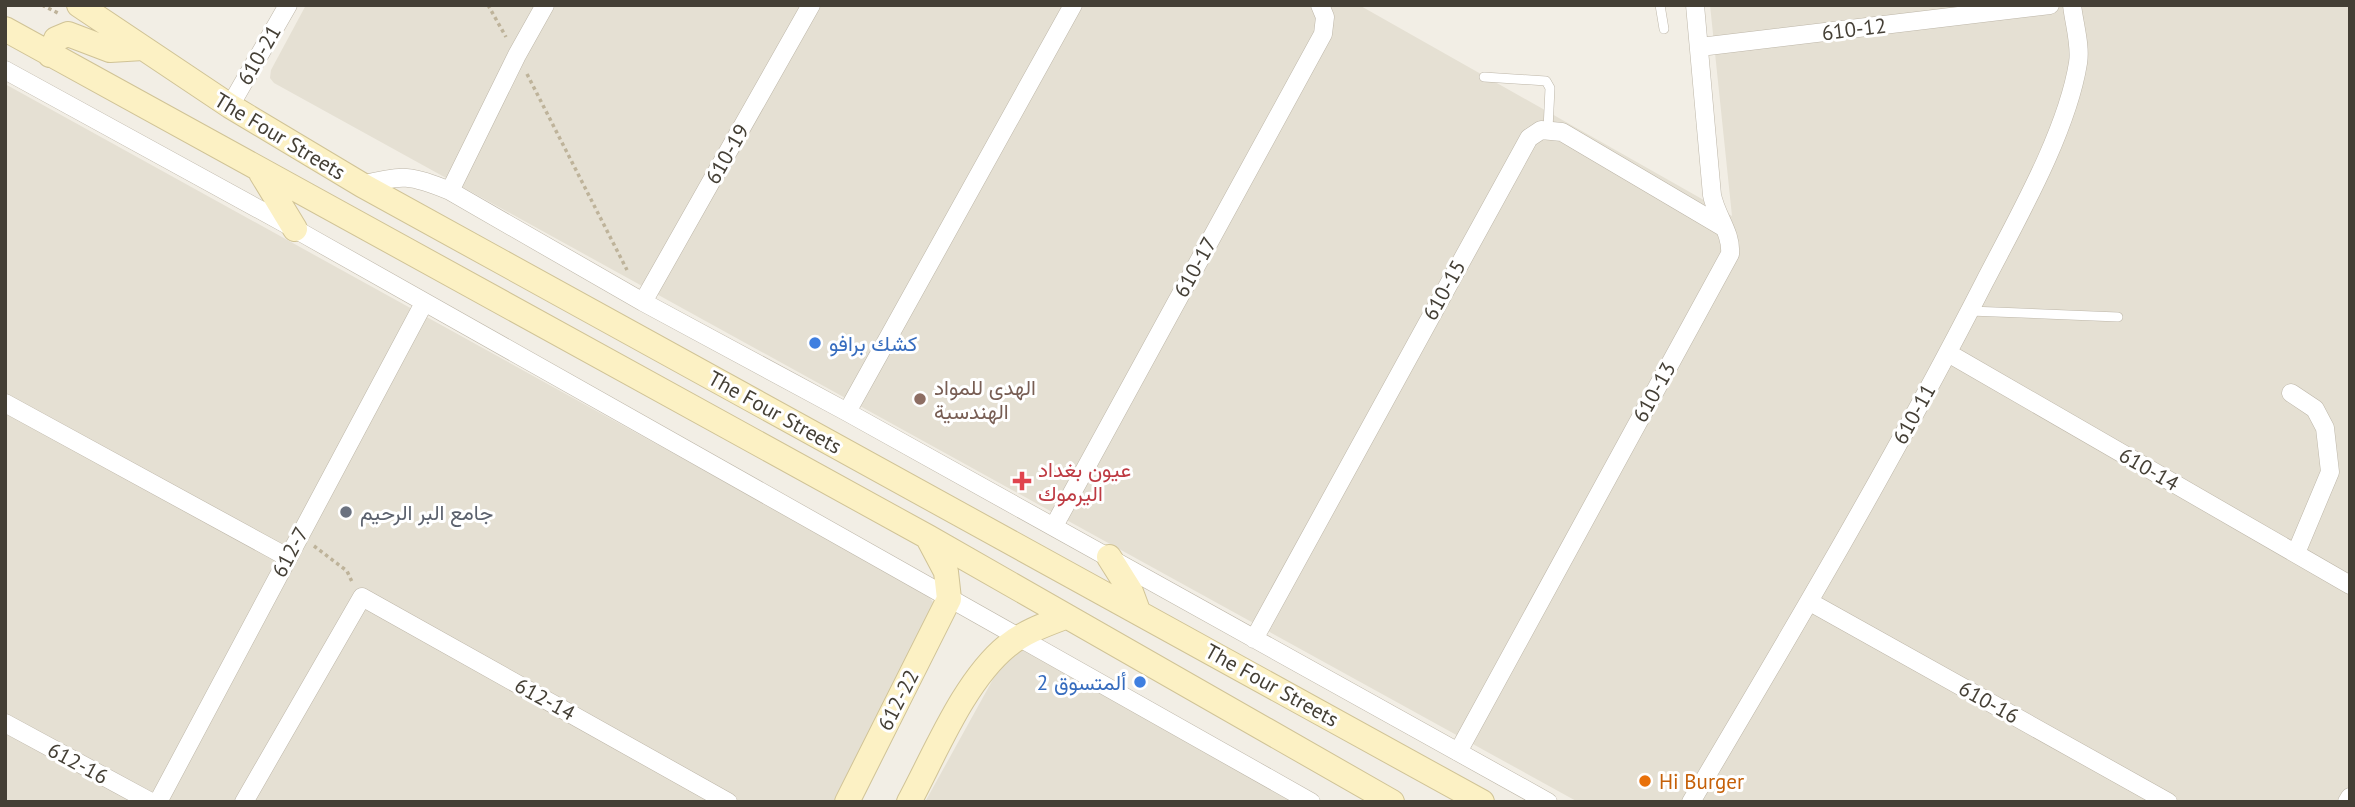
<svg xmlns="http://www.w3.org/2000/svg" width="2355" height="807" viewBox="0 0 2355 807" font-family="'PT Sans',Vazirmatn,sans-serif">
<rect width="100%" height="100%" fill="#f2eee5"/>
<path fill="#e5e0d3" d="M306,5h1053l373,211 -22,-211h640v797h-772l-1304,-719 -4,-5 1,-8z
M5,84l921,509 7,9 -2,21 -98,179h-828z
M1024,650l287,152h-386l77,-139z"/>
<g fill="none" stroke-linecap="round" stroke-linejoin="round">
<g stroke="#bdb6a8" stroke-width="10">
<path id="lane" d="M1660,5l4,24
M1484,77l62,4 4,7 -2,41
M1970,311l148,6"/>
</g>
<g stroke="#bdb6a8" stroke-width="19">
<path id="street" d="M1700,47l350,-42
M5,70l290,159 1016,573
M230,106l58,-101
M362,185c40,-11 49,-10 88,6l193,111 204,110 701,390
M450,191l67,-136 28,-50
M643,302l168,-297
M1948,353l402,232
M2291,393l24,16 10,19 5,44 -34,81
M5,403l282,154
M847,412l226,-407
M1054,526l269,-492 2,-17 -5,-12
M1810,602l358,200
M1254,639l275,-501 12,-8 21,2 161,95
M5,723l146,79
M1458,752l272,-498c2,-21 -14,-38 -18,-59l-17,-190
M158,802l266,-499
M244,802l118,-205 366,205
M1691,802c102,-172 203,-343 294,-521 32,-62 82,-149 93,-218 3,-17 -4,-40 -6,-58
M2347,802l3,-5"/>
</g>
<g stroke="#d0c396" stroke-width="26">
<path id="secondary" d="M79,5l151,101 132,79 1120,617
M5,29l923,508 464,265
M50,55l6,-16 12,-5 42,16 33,-2
M261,173l34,56
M1109,557l22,35 7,19
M847,802l102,-203 -3,-27 -18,-34
M909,802c26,-48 55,-121 98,-156 17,-14 37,-21 58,-29"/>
</g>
<path stroke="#beb39a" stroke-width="3.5" stroke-dasharray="3.5 3.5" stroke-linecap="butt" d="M42,5l18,9
M488,5l18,32
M527,74l100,196
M314,546l33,25 6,13"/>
<use href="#lane" stroke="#fff" stroke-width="9"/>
<use href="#street" stroke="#fff" stroke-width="18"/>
<use href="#secondary" stroke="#fcf1c4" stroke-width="24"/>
</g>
<g fill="#3f7fe0" stroke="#fff" stroke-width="2.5">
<circle cx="815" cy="343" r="7"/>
<circle cx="1140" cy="682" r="7"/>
</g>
<circle fill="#8d6e63" stroke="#fff" stroke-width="2.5" cx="920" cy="399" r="7"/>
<path fill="#e0444e" stroke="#fff" stroke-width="2.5" d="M1018.5 470.5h7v7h7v7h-7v7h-7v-7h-7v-7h7z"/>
<circle fill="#6b7280" stroke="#fff" stroke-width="2.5" cx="346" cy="512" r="7"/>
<circle fill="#e8710a" stroke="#fff" stroke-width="2.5" cx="1645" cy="781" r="7"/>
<g text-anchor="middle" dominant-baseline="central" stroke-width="6" stroke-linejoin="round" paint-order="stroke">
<g font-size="21" fill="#443f35" stroke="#fff">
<text transform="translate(1854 29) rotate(-7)">610-12</text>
<text transform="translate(259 55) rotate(-60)">610-21</text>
<text transform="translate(280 136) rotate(31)">The Four Streets</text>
<text transform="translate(727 154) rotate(-60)">610-19</text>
<text transform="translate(1195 267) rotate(-61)">610-17</text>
<text transform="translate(1444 290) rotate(-61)">610-15</text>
<text transform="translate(1654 392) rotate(-61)">610-13</text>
<text transform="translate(775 412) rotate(29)">The Four Streets</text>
<text transform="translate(1914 414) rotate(-61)">610-11</text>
<text transform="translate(2149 469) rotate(30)">610-14</text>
<text transform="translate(290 552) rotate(-62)">612-7</text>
<text transform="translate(1272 685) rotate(29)">The Four Streets</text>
<text transform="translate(545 699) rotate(29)">612-14</text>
<text transform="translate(898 700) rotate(-63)">612-22</text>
<text transform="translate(1989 702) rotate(29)">610-16</text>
<text transform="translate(78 763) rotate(28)">612-16</text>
</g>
<g font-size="21" fill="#366cbe" stroke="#fff" text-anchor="start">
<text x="829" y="343">كشك برافو</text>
<text x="1126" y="682" text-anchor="end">ألمتسوق 2</text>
</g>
<g font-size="21" fill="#785e54" stroke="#fff" text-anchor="start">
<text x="934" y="387">الهدى للمواد<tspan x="934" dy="24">الهندسية</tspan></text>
</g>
<g font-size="21" fill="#be3a42" stroke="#fff" text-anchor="start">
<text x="1038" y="469">عيون بغداد<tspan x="1038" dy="24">اليرموك</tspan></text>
</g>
<g font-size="21" fill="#5b616d" stroke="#fff" text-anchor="start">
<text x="360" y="512">جامع البر الرحيم</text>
</g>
<g font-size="21" fill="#c56008" stroke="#fff" text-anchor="start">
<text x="1659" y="781">Hi Burger</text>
</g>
</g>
<rect width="2355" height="807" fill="none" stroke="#443f35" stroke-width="14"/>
</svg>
